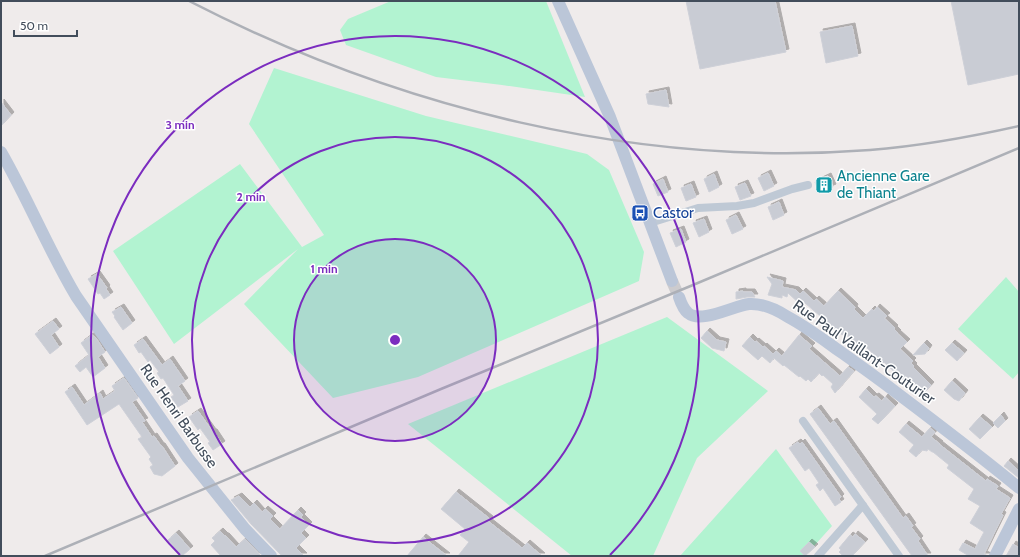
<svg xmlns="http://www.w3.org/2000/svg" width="1020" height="557" viewBox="0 0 1020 557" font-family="Cabin,sans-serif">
<defs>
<filter id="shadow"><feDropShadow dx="3" dy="-3" stdDeviation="0" flood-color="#0004"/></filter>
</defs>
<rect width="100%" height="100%" fill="#efebeb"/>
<path fill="#b2f3d1" d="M391,1h155l39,96 -83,-12 -66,-8 -90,-32 -6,-15 8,-11z
M274,68l152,48 161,38 22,16 35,82 -5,29 -221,96 -85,21 -89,-94 54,-55 -124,95 -61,-93 127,-87 62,83 22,-12 -75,-111z
M1006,277l13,15v80l-6,7 -55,-50z
M667,317l101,74 -71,67 -44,98h-81l-164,-132z
M776,449l56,77 -27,30h-125z"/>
<path fill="#c9ccd4" stroke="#ced0d8" filter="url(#shadow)" d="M686,1h89l11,51 -86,17z
M951,1h68v73l-51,11z
M852,26l6,30 -32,7 -6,-31z
M666,90l3,17 -21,-3 -2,-10z
M1,102l10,13 -10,11z
M768,173l6,13 -10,5 -6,-13z
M714,174l5,13 -10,5 -5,-13z
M828,176l5,11 -14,6 -4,-11z
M663,179l5,13 -10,4 -5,-12z
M745,183l6,13 -11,4 -5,-13z
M691,184l5,13 -10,4 -5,-13z
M779,202l5,13 -11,5 -5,-13z
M736,215l7,14 -11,5 -6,-14z
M704,219l5,13 -10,5 -6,-14z
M681,229l5,13 -10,5 -6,-14z
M97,274l10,14 -1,1 4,6 -6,4 -4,-6 -2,1 -10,-15z
M767,277l16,4 -1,6 14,3 4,4 3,-3 11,10 2,-2 8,7 14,-15 17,16 -1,2 9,9 9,-9 2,2 3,-4 10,9 -3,2 11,10 -1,1 4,4h-1l10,9 -7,7 13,12 -2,2 3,3 -1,1 18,18 -7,8 -18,-17 -3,4 -19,-18 -1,1 -18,-17 -3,3 -18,-16 -2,2 -37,-32 -3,3 -14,-13 -1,4 -5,-2v3l-14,-3 4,-11z
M743,291v1h9l3,5h-8l-11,2v-7z
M121,307l11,16 -9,7 -9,-13 1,-1 -3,-4z
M53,321l6,8 -8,6 8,12 -9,7 -15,-20z
M707,331l10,9 9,2 -2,9 -12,-3 -11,-10z
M92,335l4,3 9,14 -7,5 7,11 -12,9 -7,-10 -6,5 -5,-6 14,-11 -8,-12z
M799,335l13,11 -3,3 31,27 8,-9 6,4 -19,22 -4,-6 2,-3 -10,-9 -1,1 -3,-3 -8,9 -3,-3 -2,2 -6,-5 -1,1 -15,-12 -1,1 -9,-8 -4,5 -8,-7 -4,4 -16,-14 8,-9 5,5 1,-1 7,6 1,-1 9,8 3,-3 6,5z
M143,339l19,26 8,-6 15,22 -7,5 10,15 -10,6 -7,-10 3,-2 -11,-17 -2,1 -4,-6 2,-1 -9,-12 -2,2 -7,-10 -2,1 -5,-8z
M924,343l5,5 -4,6 -12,1z
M952,343l12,10 -7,8 -12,-11z
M124,378l14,20 -6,4 13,19 -3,1 10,15 2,-1 7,10h1l13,20 -13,10 -8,-2 -4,-7 3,-2 -4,-6 2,-2 -13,-18 4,-2 -23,-33 -32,21 -22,-33 7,-5 12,18 16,-12 3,6 12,-8 -3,-5z
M952,381l13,12 -6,8 -5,-2 -10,-9z
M866,389l8,8 2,-1 6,5 3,-4 10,9 -17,18 -6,-5 5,-5 -18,-17z
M818,408l12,16 4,-3 69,97 3,-2 7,10 -2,1 9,12 -2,2 10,15h-16l-102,-142z
M198,411l15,21h1l8,12 -9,6 -5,-7 2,-1 -10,-14 -2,2 -9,-13z
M1001,415l4,6 -7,7 -5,-5z
M980,417l12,10 -12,12 -11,-10z
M906,424l16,13 8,-9 5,4 -4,5 9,7h-1l47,37 1,-2 11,7 -2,3 14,9 -9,16 2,1 -19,39 4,2h-19l-10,-6 4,-7 12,6 9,-17 -14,-9 10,-17 -12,-7 6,-10 -27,-21 2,-3 -16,-13h-1l-4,-3 -1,2 -5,-1 -6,7 -7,-6 5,-6 -15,-13z
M798,442l2,2 2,-2 39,55 -2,2 2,3 -6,4 -12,-18 -3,3 -4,-6 3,-2 -10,-15 -4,3 -16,-23z
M1008,461l11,10v7l-15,-12z
M456,492l34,27 -2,2 34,27 5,-5 15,13h-84l11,-14 -9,-7 5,-6 -24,-20z
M239,496l11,11 4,-4 8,9 3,-3 8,7 -3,3 10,10 18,-19 5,5 -2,2 8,8 -8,8 5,5 -10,10 8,8h-22l-31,-32 -20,-24z
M220,531l5,5h1l10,11 9,-8 16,17h-40l-10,-11 4,-4 -3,-3z
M176,533l14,16 -8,7 -14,-16z
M855,534l10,8 -13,14h-9l-4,-4 2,-2 -2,-2 11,-13 3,2z
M423,537l24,19h-40z
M809,542l6,5 -10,9 -5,-5z
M1013,544l6,4v8h-13z"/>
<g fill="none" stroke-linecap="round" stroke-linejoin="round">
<path stroke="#cccbce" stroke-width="12" stroke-dasharray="12 6" stroke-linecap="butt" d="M672,281l7,16"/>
<path stroke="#bfc9d5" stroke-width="8" d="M650,223l48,-15 39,-2 17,-3 38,-14 16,-4
M803,421l96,135
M818,556l45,-51"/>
<path stroke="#bbc6d8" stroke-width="12" d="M558,1l52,116 62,164
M1,152c27,47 47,97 75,144l112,162 57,71 26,27
M679,297c2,6 4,12 9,16 13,11 45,-7 61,-9 14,-1 28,6 39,13 15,8 29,18 43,28 21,15 41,29 62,45 42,32 85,64 126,98
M995,556l24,-47"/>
<path stroke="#adb0b7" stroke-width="2.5" d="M189,1c208,107 447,167 681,149 50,-4 100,-13 149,-24
M45,556l396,-167 252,-104 326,-137"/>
</g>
<circle cx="395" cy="340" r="101" fill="#7b2cbf" fill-opacity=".12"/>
<g fill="none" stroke="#7b2cbf" stroke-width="2">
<circle cx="395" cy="340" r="101"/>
<circle cx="395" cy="340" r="203"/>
<path d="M180 555A304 304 0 1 1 610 555"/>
</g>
<defs>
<g id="building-square" transform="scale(0.9)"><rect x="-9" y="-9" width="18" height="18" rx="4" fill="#0f9aa8" stroke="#fff"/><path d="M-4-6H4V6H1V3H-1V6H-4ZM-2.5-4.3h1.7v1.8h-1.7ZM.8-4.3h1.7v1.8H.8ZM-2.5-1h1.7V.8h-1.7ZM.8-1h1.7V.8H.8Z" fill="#fff"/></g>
<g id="bus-square" transform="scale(0.9)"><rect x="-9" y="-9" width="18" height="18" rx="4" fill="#1a4fb4" stroke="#fff"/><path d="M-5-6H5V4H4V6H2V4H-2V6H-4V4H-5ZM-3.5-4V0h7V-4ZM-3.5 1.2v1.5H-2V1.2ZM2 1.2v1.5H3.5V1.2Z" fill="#fff"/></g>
</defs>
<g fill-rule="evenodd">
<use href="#building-square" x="824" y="185"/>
<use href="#bus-square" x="640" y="213"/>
</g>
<g text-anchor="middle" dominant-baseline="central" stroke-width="3" stroke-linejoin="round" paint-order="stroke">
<g font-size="15" fill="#0d838f" stroke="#fff" text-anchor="start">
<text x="837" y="176">Ancienne Gare<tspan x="837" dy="17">de Thiant</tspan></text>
</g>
<g font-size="15" fill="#164399" stroke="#fff" text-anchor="start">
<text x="653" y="213">Castor</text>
</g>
<g font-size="15" fill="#424d5b" stroke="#fff">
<text transform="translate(864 352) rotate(35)">Rue Paul Vaillant-Couturier</text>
<text transform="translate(179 416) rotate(55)">Rue Henri Barbusse</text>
</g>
</g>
<circle cx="395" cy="340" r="6" fill="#7b2cbf" stroke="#fff" stroke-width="2"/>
<g font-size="12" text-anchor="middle" font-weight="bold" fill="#7b2cbf" stroke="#fff" stroke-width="3" stroke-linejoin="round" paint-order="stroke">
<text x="180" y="129">3 min</text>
<text x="251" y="201">2 min</text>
<text x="324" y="273">1 min</text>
</g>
<rect width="1020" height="557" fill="none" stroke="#424d5b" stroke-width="4"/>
<path d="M14 30v6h63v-6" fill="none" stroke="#424d5b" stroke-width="2"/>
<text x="20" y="30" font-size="12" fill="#424d5b" stroke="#ffffff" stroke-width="3" paint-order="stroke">50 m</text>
</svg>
